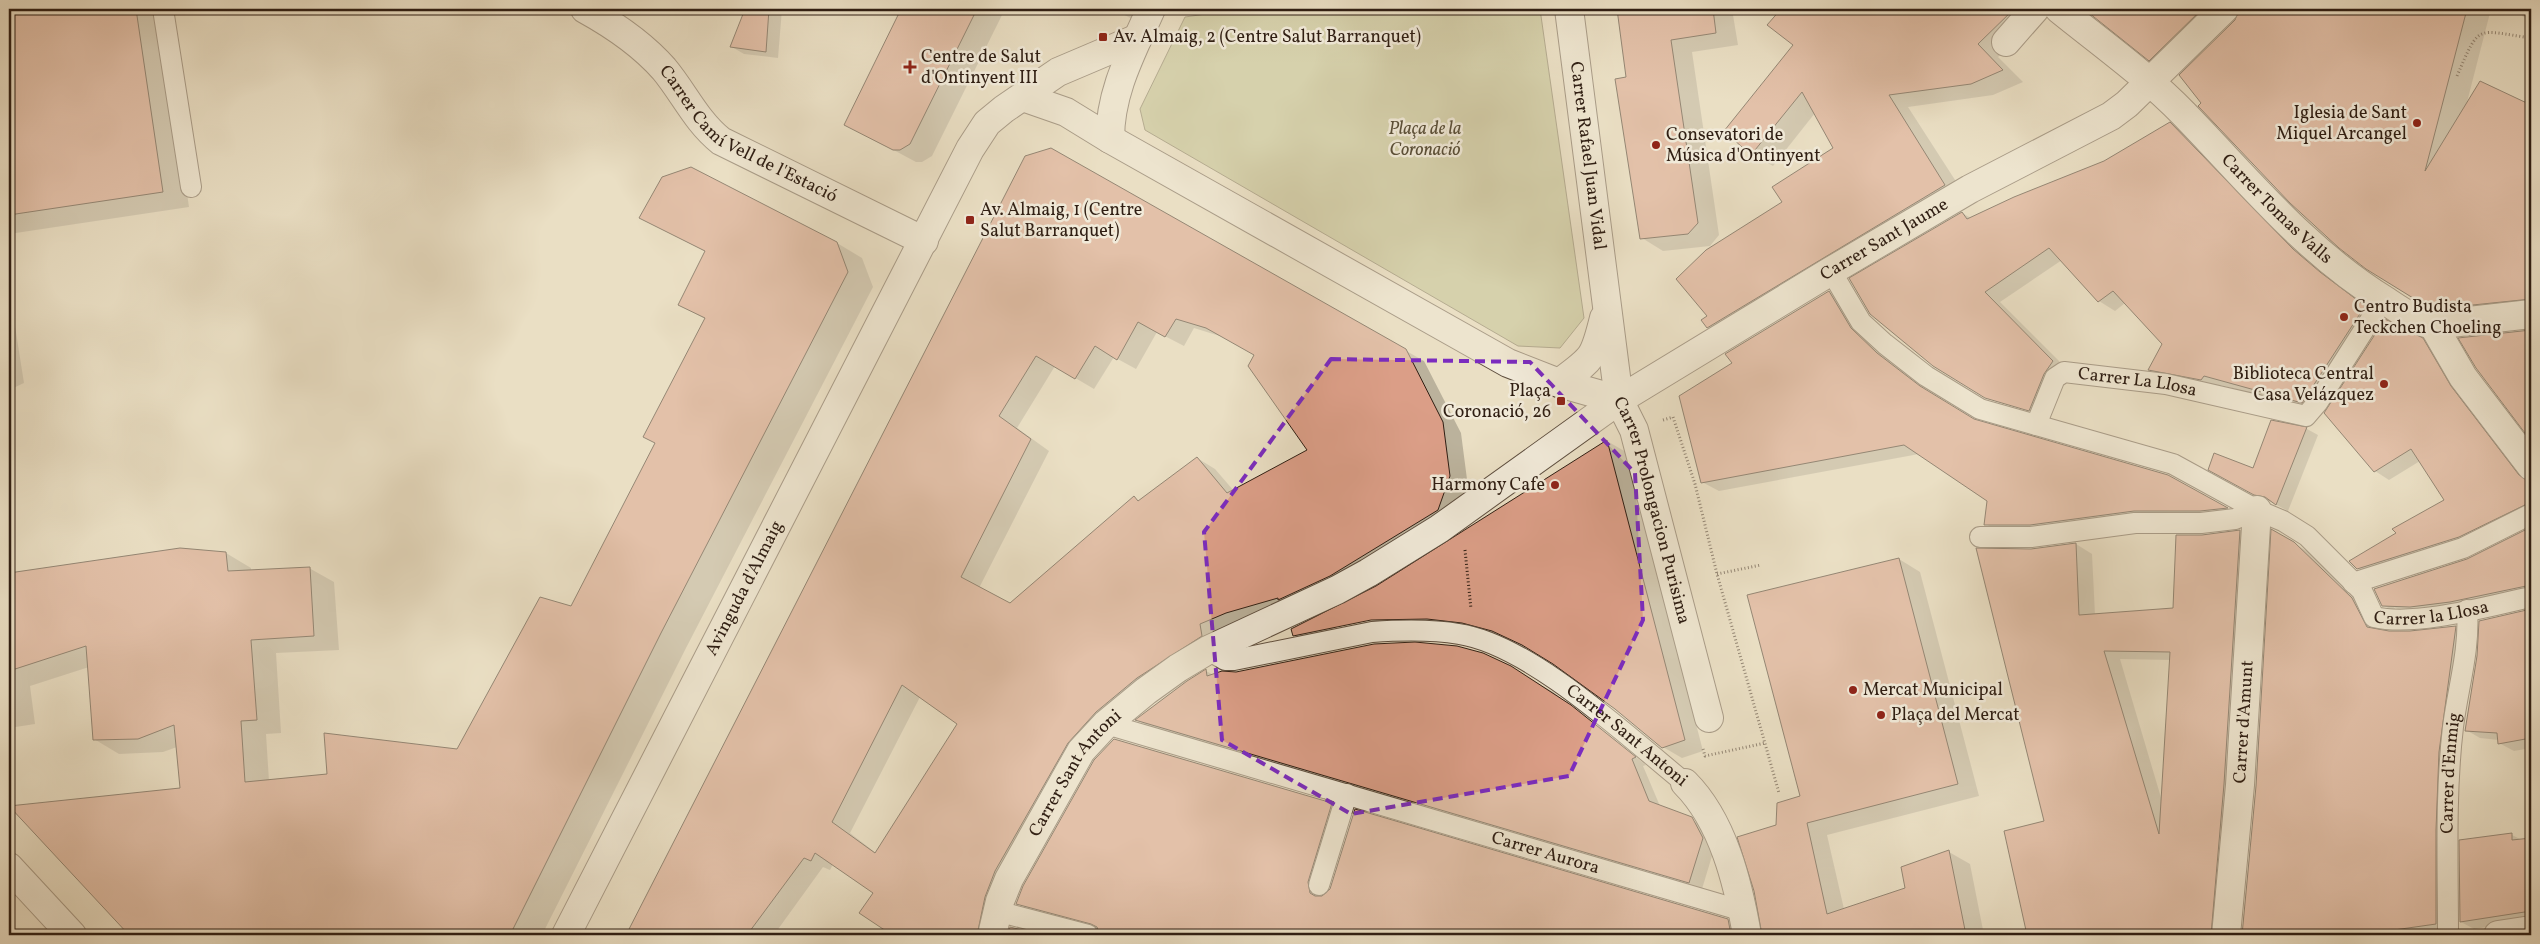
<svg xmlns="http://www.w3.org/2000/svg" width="2540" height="944" viewBox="0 0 2540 944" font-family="Vollkorn,serif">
<rect width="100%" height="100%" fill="#eadfc4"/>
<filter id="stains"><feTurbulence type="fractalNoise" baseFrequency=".004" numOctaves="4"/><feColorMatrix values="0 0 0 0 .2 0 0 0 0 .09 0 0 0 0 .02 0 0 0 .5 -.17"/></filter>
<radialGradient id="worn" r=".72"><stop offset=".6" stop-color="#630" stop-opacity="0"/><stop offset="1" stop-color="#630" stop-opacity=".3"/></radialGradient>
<path fill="#bfc08f" stroke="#776f51" d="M1241,9h299l44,309 -24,30 -42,-2 -373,-216 -5,-21 45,-92z"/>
<path fill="#0003" fill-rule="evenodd" d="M9,9h151l29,198 -180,27z
M746,9h36l-4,49 -34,-4 -12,-7z
M903,9h102l-73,147 -10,6h-6l-71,-38z
M1113,9h30l-3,14z
M1618,9h114l6,36 -46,7 27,183 -9,11 -47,5 -21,-13 -14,-160z
M1782,9h265l-49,48 25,25 -30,13 -85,12 58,90 -238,142 -20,-12 1,-11 74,-114 52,-54 -20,-35 -42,53 -21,-12 -26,-23 69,-87 -26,-19z
M2086,9h149l-65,63 -20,-12z
M2240,9h251l-25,97 15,-23 50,23v206l-93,1 -21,-12 -50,-33 -164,-164z
M2526,9h5v12l-9,-5z
M2170,124l17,10 122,126 27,23 45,33 -63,95 -97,-26 -4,3 -51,-9 -16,-10 14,-25 -39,-41 -10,8 -16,-10 -37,-41 -62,42 69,69 -23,48 -43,-12 -9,-5 41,12v-3l-50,-14 -23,-184 9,5 133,-56z
M1051,150l373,211 37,72 7,54 -11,34 -212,102 -159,131 -89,181h-103l-33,-23 13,-19 -41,-29 -3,6 -7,-3 -47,65 6,3h-155l399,-778zM1194,328l32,10 29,17 54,95 -75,41 -19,-22 -18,-11 -57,43 -6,-3 -124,107 -31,-17 70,-137 -32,-23 38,-62 39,23 20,-32 22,12 21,-37 27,14zM920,697l38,27 -82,129 -26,-20z
M641,218l196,25 25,15 11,29 -187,361 -144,287h-411l-121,-128 172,-18 -5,-42 -14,5 -44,2 -25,-15 -5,-72 -59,19 5,38 -26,4v-154l171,-25 46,4 25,15v3l58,-3 25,14 5,68 -63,3 5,80 -15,1 3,47 59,-6 130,-24 114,-143 84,-165 49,-124 -25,-14 26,-53z
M9,288l15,95 -15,7z
M1829,292l16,9 22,38 26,25 43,33 39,24 193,55 73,41 -239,17 -16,-10 3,-23 -70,-47 -200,37 -17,-9 32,-119z
M2531,329v110l-54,-71 -17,-29z
M2422,340l15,8 28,48 66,86v34l-158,61 -15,-9 40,-34 47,-34 -25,-39 -31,19 -14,-9z
M2272,422l35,7 11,6 -30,76 -79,-42 45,1z
M1607,441l19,11 77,299 -21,7 -19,-11 -48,-39 -77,-55 -28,-13 -29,-8 -168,14 -19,-11 83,-48zM1376,618v2l-43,9 3,-3z
M2531,529v67l-123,19 -14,-8 4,7 -15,-9z
M2240,531l16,9 -29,395h-198l-24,-104 40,-10 -14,-271 45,-6 16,10 3,61 79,-6 28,-73zM2120,659l51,1 -9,141z
M2273,531l37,22 58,56 12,22 31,1 44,-5 16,9 -33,299h-195l14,-149z
M1899,559l21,13 59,224 -152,39 17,74 62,-20 43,-37 21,12 14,71h-221l14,-109 24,-29z
M2531,610v138l-17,3 -15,-8v-3l-19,-2 -14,-8 12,-74 2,-34z
M1510,667l43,25 93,73 -3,1 17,40 44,20 11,20 -13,43 -553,-162 -12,-7 50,-38 19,-11 8,4z
M1331,804l19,10 -25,81 403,25 18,11 1,4h-647l1,-4 -65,-17 -19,-11z
M2512,835l10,5 9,-1v81l-57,9 -13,-7z"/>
<path fill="#db9e87" stroke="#2f1e13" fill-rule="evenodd" d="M9,9h127l27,183 -154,23z
M745,9h24l-3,43 -36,-5z
M901,9h76l-67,135 -10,6h-7l-49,-25z
M1617,9h96l3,24 -45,7 27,183 -10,11 -48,5 -25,-160 11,-2z
M1781,9h233l-36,35 25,26 -32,14 -82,11 56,90 -238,143 -6,-8 6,-4 -31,-37 30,-29 76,-48 -10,-15 61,-39 -31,-56 -51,63 -27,-24 69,-86 -26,-20z
M2084,9h118l-53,52z
M2239,9h228l-42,162 55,-90 51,24v194l-97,10 -8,-3 -60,-37 -27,-21 -49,-45 -92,-97 3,-3 -22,-28 56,-55z
M2170,122l123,127 27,23 45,34 -63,97 -98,-27 -3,4 -53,-10 14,-26 -49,-53 -15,11 -49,-54 -64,44 68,69 -9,13 -15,37 -44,-13 -52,-32 -63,-52 -21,-36 113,-66 5,7 47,-22 90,-36z
M1051,148l355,201 37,73 7,54 -12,34 -108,66 -52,24v-2l-52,15 -26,11 2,12 -65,42 -41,34 -28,31 -73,128 -10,26 -8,38h-85l-33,-22 14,-20 -58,-40 -4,8 -7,-3 -57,77h-121l399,-779zM1176,319l30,9 48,27 -6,11 59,84 -80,43 -30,-36 -59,44 -4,-5 -124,107 -49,-26 70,-138 -32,-23 37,-60 39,23 20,-33 22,14 21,-38 27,15zM902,685l55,39 -82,129 -43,-31z
M691,167l146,75 11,30 -187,361 -151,302h-381l-120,-129 171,-18 -6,-63 -36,14 -45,1 -7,-94 -77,25v-98l171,-25 46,4 2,19 82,-4 4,69 -63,4 6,80 -16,1 4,61 82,-8 -3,-41 133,16 83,-152 31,9 84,-163 -12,-6 62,-119 -27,-13 27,-54 -66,-33 23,-41z
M1829,291l22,37 26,25 43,33 54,33 194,56 60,33 -28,3h-66l-104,14h-46l3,-24 -83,-56 -203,38 -22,-87 53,-33 -7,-9z
M2385,319l38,19 28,48 68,89 12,6v21l-72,35 -102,32 -8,-8 47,-28 -4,-4 52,-29 -33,-51 -37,23 -50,-59z
M2531,330v111l-55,-73 -18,-30z
M2271,420l36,7 -31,78 -11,-8 -11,-2 -46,-25 6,-17 39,15z
M1607,440l78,300 -23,8 -47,-39 -62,-45 -31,-19 -30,-14 -30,-8 -35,-4 -56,1 -78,16 -2,-7 85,-43z
M2531,527v58l-81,17 -40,5 -28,-1 -8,-17 93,-30z
M2271,529l23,13 58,56 15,29 22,4h21l46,-5 -17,126 -3,78v94l-77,11h-117l14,-149z
M2240,530l-16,254 -13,151h-184l-23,-104 40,-10 -68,-273 55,1 45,-6 3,72 94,-7 3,-73h26zM2104,651l66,1 -11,182 -44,-147z
M1899,558l59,226 -151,39 20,91 78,-26 -4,-21 48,-17 17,85h-204l-8,-44 -17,-54 39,-12 1,-22 23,-7 -53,-201z
M2531,609v129l-33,6 -1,-11 -32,-2 12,-75 2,-35z
M1415,642l42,4 26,7 28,13 60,39 65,52 -4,2 17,42 43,16 11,21 -14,45 -554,-163 52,-39 19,-12 1,7 15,-5 14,1 138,-28z
M1114,739l218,64 -24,79 2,11 5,3h7l8,-7 25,-80 373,110 3,16h-631l-3,-8 -6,-3 -75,-20 7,-18 71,-126z
M2512,833v7l19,-2v73l-71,11 -1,-82z
M1010,927l32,8h-34z"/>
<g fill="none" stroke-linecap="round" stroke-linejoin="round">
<g stroke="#5e4e3f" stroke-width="22">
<g id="service">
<path d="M163,9l28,178"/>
<path id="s1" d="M1831,271l30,51 24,22 41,32 54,33 56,16 19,-47 9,-6 102,12 140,32 12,-14 65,-102"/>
<path id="s2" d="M2036,425l137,39 84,46 26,11 24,15 55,55 12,26c42,10 115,-11 157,-20"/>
<path d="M1980,537h51l104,-14h66l34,-4 22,-9"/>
<path d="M2353,583l110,-35 68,-34"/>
<path id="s3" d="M1208,650l17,10h9l138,-28c29,-2 58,-3 87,2 72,11 169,103 226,149"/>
<path id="s4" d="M1106,724l637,187"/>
<path d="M1319,885l28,-91"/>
<path d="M997,911l91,24"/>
<path id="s5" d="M2448,935c0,-69 -3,-140 5,-208 5,-40 17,-77 14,-117"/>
</g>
</g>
<g stroke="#5e4e3f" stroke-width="30">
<g id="pedestrian">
<path id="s6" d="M992,935l8,-34 9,-22 72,-128 25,-27 40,-33 32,-23 30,-18 129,-60 31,-17 71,-44 180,-129"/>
</g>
</g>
<g stroke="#5e4e3f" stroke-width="30">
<g id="minor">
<path id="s7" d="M585,9c29,16 57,35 79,60 20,24 32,52 57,72l203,100"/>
<path id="s8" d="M1569,9l50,391 15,30 75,288"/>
<path id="s9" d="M2059,9c42,34 87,66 125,105 65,67 121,137 202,187 15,10 29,20 47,24l98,-11"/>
<path d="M2006,42l29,-33"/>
<path d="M1023,97l43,15 44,27 398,224 51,20 60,17"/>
<path d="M1110,139c0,-48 22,-87 41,-130"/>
<path d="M2433,325l30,52 68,89"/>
<path d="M1559,383c34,-25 35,-24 45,-65"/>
<path id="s10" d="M1619,400l212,-129 139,-82 141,-73 16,-12 97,-95"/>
<path d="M1685,783c38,38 53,100 62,152"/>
<path id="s11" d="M566,935l404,-786 17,-26 17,-14 54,-37 80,-34"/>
<path id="s12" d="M2226,935l14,-150 17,-275"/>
<path d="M2498,935l33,-5"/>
</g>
</g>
<g stroke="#5e4e3f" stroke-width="30">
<path id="tertiary" d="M9,867l63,68"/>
</g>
<path stroke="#2f1e13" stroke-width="3" stroke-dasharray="1 2.5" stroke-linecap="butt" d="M2457,76c23,-53 18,-46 74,-38
M1663,420l10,-3 22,67 22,90 62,219
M1465,550l6,59
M1717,574l44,-9
M1703,749l2,7 60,-13"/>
<use href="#service" stroke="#f1ead9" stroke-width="20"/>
<use href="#pedestrian" stroke="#f1ead9" stroke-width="28"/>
<use href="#minor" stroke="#f1ead9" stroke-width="28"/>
<use href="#tertiary" stroke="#f1ead9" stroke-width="28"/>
</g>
<path d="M0 0H2540V944H0ZM1331,359l199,3 105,111 8,147 -74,156 -218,38 -129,-74 -18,-208z" fill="#eadfc4" fill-opacity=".55" fill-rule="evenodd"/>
<path fill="none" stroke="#7b2cbf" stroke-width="4" stroke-dasharray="10 6" stroke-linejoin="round" d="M1331,359l199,3 105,111 8,147 -74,156 -218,38 -129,-74 -18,-208z"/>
<g fill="#8f2418" stroke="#f1ead9" stroke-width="2">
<rect x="1098" y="32" width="10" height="10" rx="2.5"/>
<path d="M907.5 59.5h5v5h5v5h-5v5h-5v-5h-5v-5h5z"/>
<circle cx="2417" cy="123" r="5"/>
<circle cx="1656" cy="145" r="5"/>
<rect x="965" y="215" width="10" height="10" rx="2.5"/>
<circle cx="2344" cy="317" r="5"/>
<circle cx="2384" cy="384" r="5"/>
<rect x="1556" y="396" width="10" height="10" rx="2.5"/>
<circle cx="1555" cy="485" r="5"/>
<circle cx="1853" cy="690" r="5"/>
<circle cx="1881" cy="715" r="5"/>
</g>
<g text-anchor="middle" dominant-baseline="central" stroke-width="5" stroke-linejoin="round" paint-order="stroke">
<g font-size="18" fill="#2f1e13" stroke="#f1ead9" text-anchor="start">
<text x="1113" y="37">Av. Almaig, 2 (Centre Salut Barranquet)</text>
<text x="921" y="57">Centre de Salut<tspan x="921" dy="21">d'Ontinyent III</tspan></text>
<text x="2407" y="113" text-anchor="end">Iglesia de Sant<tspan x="2407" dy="21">Miquel Arcangel</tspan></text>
<text x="1666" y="135">Consevatori de<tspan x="1666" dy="21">Música d'Ontinyent</tspan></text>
<text x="980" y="210">Av. Almaig, 1 (Centre<tspan x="980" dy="21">Salut Barranquet)</tspan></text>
<text x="2354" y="307">Centro Budista<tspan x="2354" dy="21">Teckchen Choeling</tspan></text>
<text x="2374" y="374" text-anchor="end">Biblioteca Central<tspan x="2374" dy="21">Casa Velázquez</tspan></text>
<text x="1551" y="391" text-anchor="end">Plaça<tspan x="1551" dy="21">Coronació, 26</tspan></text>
<text x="1545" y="485" text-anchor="end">Harmony Cafe</text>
<text x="1863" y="690">Mercat Municipal</text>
<text x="1891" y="715">Plaça del Mercat</text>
</g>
<g font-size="18" font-style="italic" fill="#5a4f38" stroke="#f1ead9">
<text x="1425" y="129">Plaça de la<tspan x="1425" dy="21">Coronació</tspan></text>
</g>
<g font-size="18" fill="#2f1e13" stroke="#f1ead9">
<text stroke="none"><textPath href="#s7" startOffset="209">Carrer Camí Vell de l'Estació</textPath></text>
<text stroke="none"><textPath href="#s8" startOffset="148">Carrer Rafael Juan Vidal</textPath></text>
<text stroke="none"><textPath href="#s9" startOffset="296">Carrer Tomas Valls</textPath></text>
<text stroke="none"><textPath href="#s10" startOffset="310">Carrer Sant Jaume</textPath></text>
<text stroke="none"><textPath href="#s1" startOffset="401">Carrer La Llosa</textPath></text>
<text stroke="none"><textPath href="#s8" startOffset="510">Carrer Prolongacion Purisima</textPath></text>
<text stroke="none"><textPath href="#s11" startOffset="390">Avinguda d'Almaig</textPath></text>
<text stroke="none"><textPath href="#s2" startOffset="459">Carrer la Llosa</textPath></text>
<text stroke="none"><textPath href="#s12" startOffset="214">Carrer d'Amunt</textPath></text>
<text stroke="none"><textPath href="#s3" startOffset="455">Carrer Sant Antoni</textPath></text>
<text stroke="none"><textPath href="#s5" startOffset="162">Carrer d'Enmig</textPath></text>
<text stroke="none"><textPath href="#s6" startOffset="184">Carrer Sant Antoni</textPath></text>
<text stroke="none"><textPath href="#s4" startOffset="458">Carrer Aurora</textPath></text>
</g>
</g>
<rect width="2540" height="944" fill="none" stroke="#eadfc4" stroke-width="30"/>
<rect x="10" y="10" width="2520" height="924" fill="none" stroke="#2f1e13" stroke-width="2.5"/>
<rect x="15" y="15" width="2510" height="914" fill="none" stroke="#2f1e13"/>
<rect width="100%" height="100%" filter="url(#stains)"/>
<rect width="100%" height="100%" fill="url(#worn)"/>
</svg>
